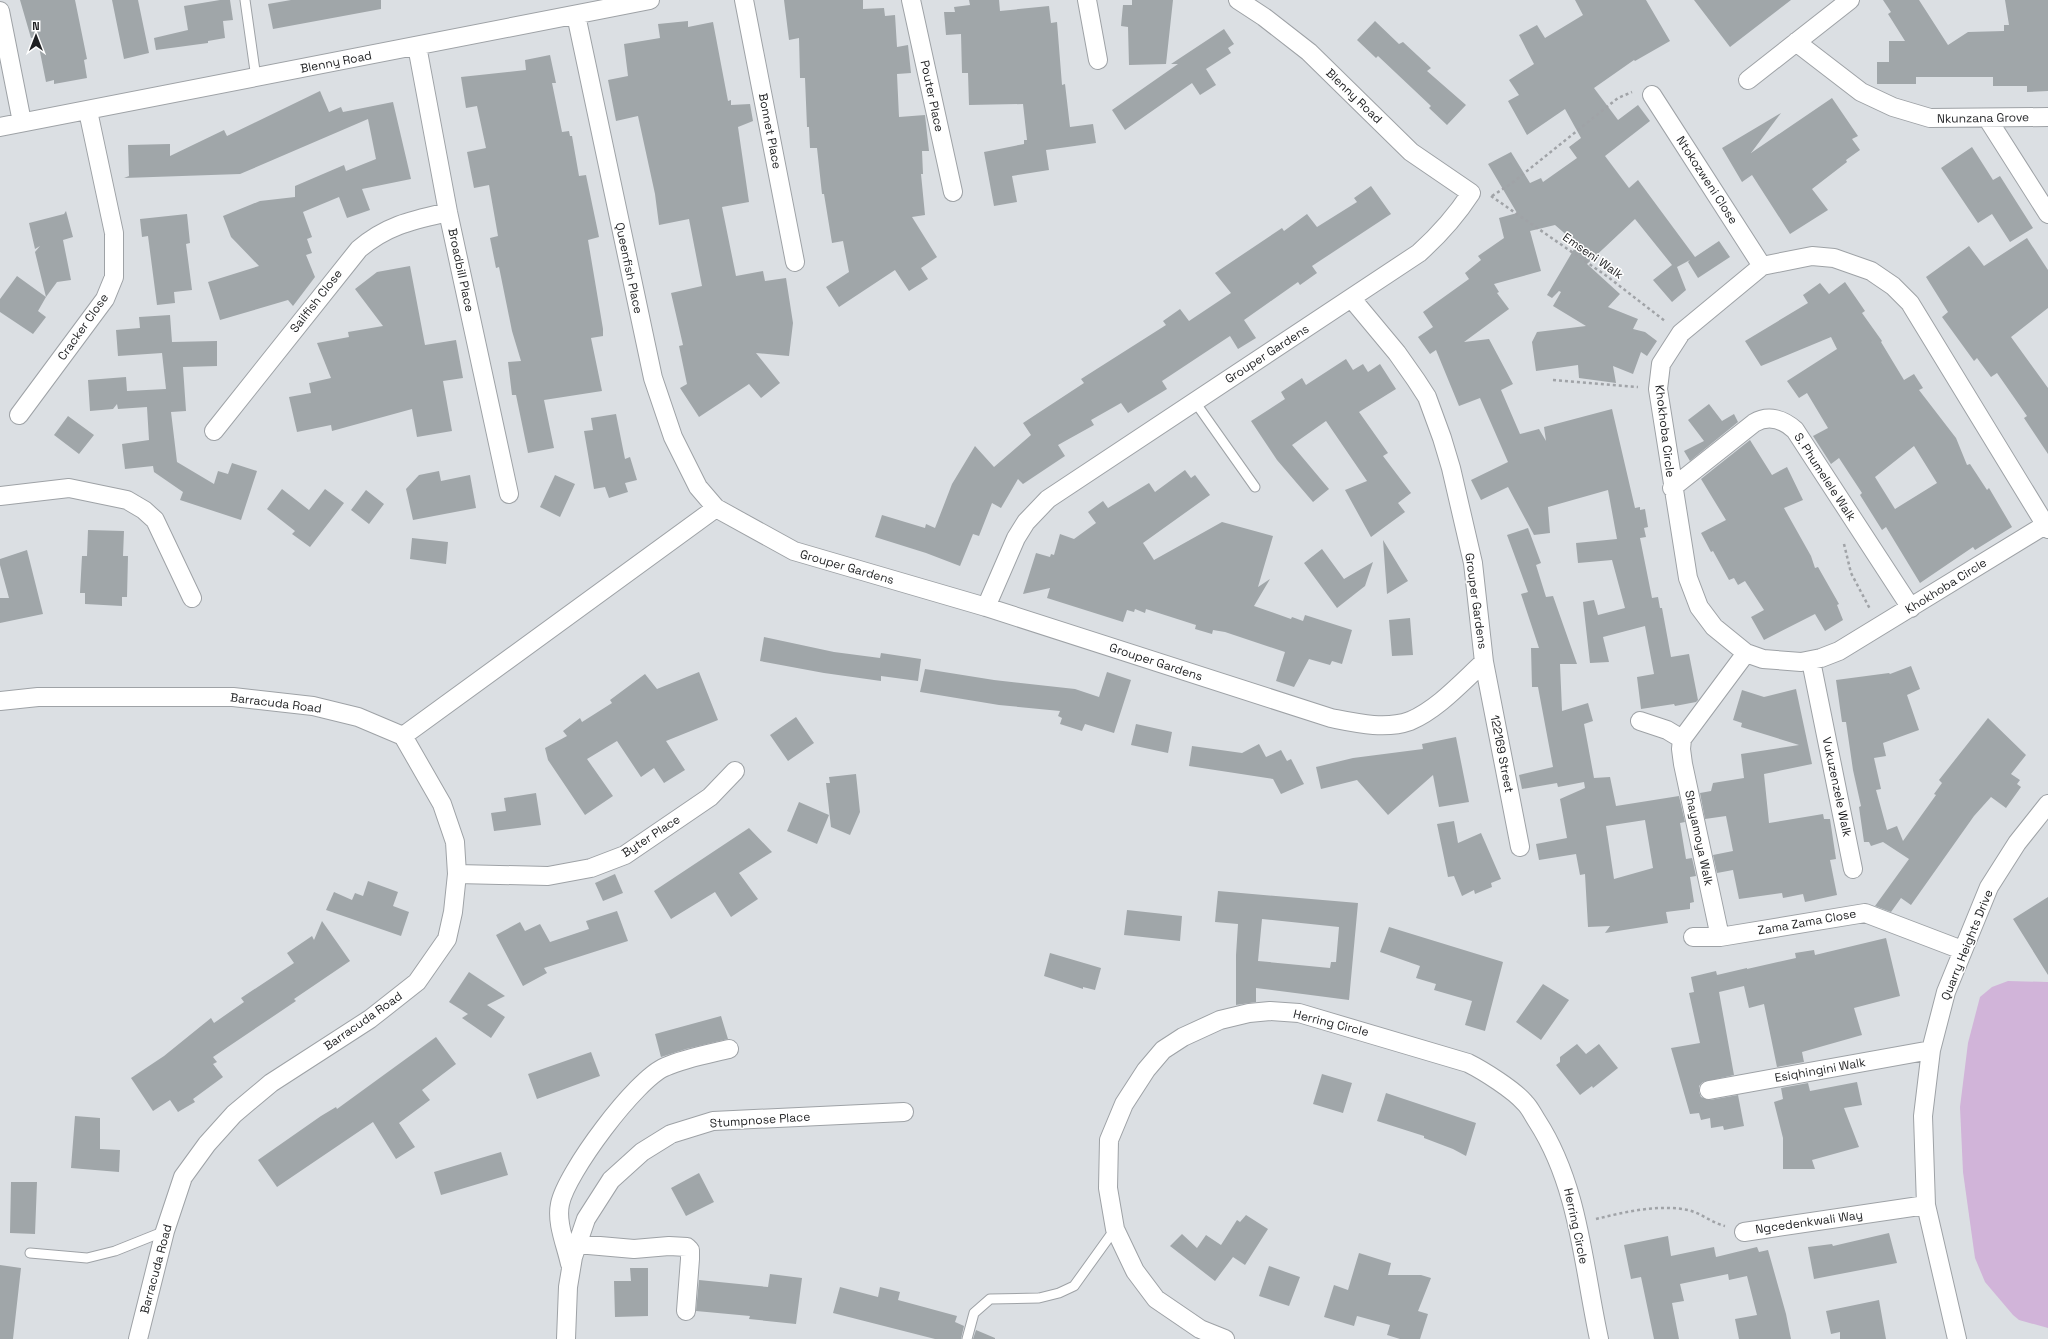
<svg xmlns="http://www.w3.org/2000/svg" width="2048" height="1339" viewBox="0 0 2048 1339" font-family="'Space Grotesk',sans-serif">
<rect width="100%" height="100%" fill="#dbdfe3"/>
<path fill="#d1b4d9" d="M2008,981l40,1v346l-29,-8 -6,-5 -28,-33 -10,-24 -12,-86 -3,-65 8,-64 12,-46 12,-10z"/>
<path fill="#a0a6a9" fill-rule="evenodd" d="M20,0h55l12,59 -3,1 3,18 -33,6v-4l-8,2 -9,-45 -6,1z
M112,0h26l11,53 -25,6z
M220,0h10l3,20 -10,1 2,17 -17,3v2l-52,7 -2,-12 34,-8 -4,-24z
M291,0h90v9l-108,20 -5,-25z
M784,0h79v9l21,-1 1,8 10,-1 2,32 11,-2 3,28 -14,1 2,43 26,-2 4,36h-7l1,23h-2l4,41 -13,2 25,40 -16,11 7,11 -19,12 -14,-21 -56,37 -13,-20 23,-15 -6,-31 -11,2 -8,-49h-2l-5,-46h-7l-1,-21h-2l-2,-49h-5l-1,-40 -10,2z
M969,0h30l1,11 49,-5 2,17 6,-1 5,63 3,-1 5,43 23,-3 3,19 -50,7 3,20 -37,6 5,26 -23,4 -10,-54 40,-8v-4h3l-4,-36 -54,1 -1,-32h-6l-1,-39 -15,1 -2,-23h11l-1,-5 16,-2z
M1132,0h41l-7,64 -37,1 -1,-38 -7,-1 2,-21h9z
M1575,0h71l24,41 -35,20 -1,-1 -40,28 24,32 20,-15 12,16 -45,35 24,32 9,-8 57,77 24,-16 11,16 -32,21 -10,-16 2,-2 -13,7 9,23 -14,12 -19,-22 19,-15 -37,-46 -48,45 33,30 -12,13 30,12 -5,10 12,3 12,9 -10,15 -6,-4 -8,22 -20,-8 3,17 -37,-5 -1,-13 -42,6 -4,-29 5,-10 49,-6 -33,-20 8,-14 -2,-1 -7,7 -5,-3 30,-51 -22,-19 -25,6 11,40 -47,13 5,8 -2,1 12,16 -45,33 25,-3 24,45 -12,6 19,44 19,-5 7,12 -2,-14 68,-18 23,99 5,-1v3l5,-1 3,18 -4,1 2,9 -6,1 12,60 6,-1 2,11h2l9,49 18,-3 9,46 -2,2 -21,4 -1,-2 -33,5 -4,-32 17,-3 -9,-48 -42,11 6,25 -19,1 -7,-61 11,-2 4,15 27,-7 -13,-48 -34,3 -2,-20 41,-4 -9,-49 -60,17 2,26 -16,2 -26,-48 -27,13 -10,-20 37,-18 -28,-64 -21,8 -23,-56 -6,4 -12,-17 15,-10 -10,-15 46,-33 -4,-6 16,-13 -3,-4 26,-18 -5,-20 18,-5 -29,-49 23,-12 19,31 11,-5 2,4 34,-24 -8,-11 12,-9 -16,-29 -38,26 -19,-34 11,-6 -10,-15 25,-16 -15,-29 18,-10 8,13 38,-23z
M1694,0h97l-61,47z
M1883,0h36l29,45 20,-13 36,-1v-6h5l-4,-25h43v91l-21,1v-6h-34v-9h-77v7h-39v-22h12v-21h16l-17,-27 3,-2z
M688,21v6l25,-5 15,79 3,-1v5l19,-1 3,17 -15,6 11,75 -27,5 14,69 27,-5 2,10 21,-3 7,45 -4,33 -33,-3 24,30 -19,15 -12,-14 -50,33 -19,-29 7,-4 -8,-38 4,-1 -12,-52 31,-7 -13,-67 -30,6 -4,-31 -17,-78 -22,5 -8,-41 20,-4 -4,-32 36,-6 -2,-14z
M1375,21l24,23 4,-2 28,26 -4,3 39,34 -19,20 -18,-17 2,-2 -53,-50 -2,2 -19,-18z
M1224,29l10,15 -6,4 3,5 -25,16 10,16 -16,10 -8,-12 -67,47 -13,-20 66,-46h-7z
M550,55l6,28h-4l10,49 7,-1 1,5h2l7,40 7,-1 13,62 -11,3 15,89v7l-12,2 11,53 -58,9 10,48 -26,5 -12,-58h-4l-4,-33 13,-1 -9,-30 -13,-64 -3,1 -6,-30 8,-2 -9,-51 -15,3 -7,-36 19,-4 -9,-42 -11,2 -5,-31 65,-7 -1,-10z
M320,91l9,21 12,-5 2,5 50,-10 18,77 -49,10 8,21 -23,8 -8,-21 -36,15 9,25 -5,2 5,14 -6,2 9,22 -22,29 -5,-6 -68,20 -12,-38 51,-16 -28,-29 -8,-21 37,-15 35,-4v-11l49,-21 2,6 30,-12 -8,-40 -128,55 -116,4 5,-2 -1,-31 42,-1v12l54,-26 3,6z
M1832,98l26,38 -6,3 8,11 -14,10 1,2 -35,27 16,21 -38,24 -38,-59 -10,7 -20,-34 59,-35 -30,40z
M1972,147l21,33 7,-4 33,52 -23,14 -18,-28 -14,9 -37,-55z
M1371,186l20,28 -79,52 5,7 -17,12 -2,-3 -54,38 12,18 -18,11 -8,-13 -68,45 5,8 -39,24 -7,-10 -30,17 3,5 -36,20 7,11 -42,28 -5,-5 -17,29 -9,-5 -13,33 -6,-2 -13,32 -34,-13 -51,-16 7,-22 43,13 1,-4 9,4 17,-44 23,-38 19,21 37,-32 -8,-12 61,-40 -3,-4 85,-54 -3,-4 17,-12 9,12 42,-28 -16,-20 67,-45 2,3 23,-17 10,13 40,-25 -3,-4z
M66,211l7,26 -10,3 8,40 -14,2 -11,15 -11,-45 5,-6 -5,3 -6,-26 35,-9z
M187,214l3,29 -4,1 6,46 -18,2 1,11 -18,2 -9,-69 -6,1 -2,-18z
M2027,238l21,32v38l-37,29 37,51v66l-24,-36 3,-2 -30,-43 -6,4 -14,-19 -3,3 -32,-44 6,-5 -22,-35 43,-31 15,20z
M410,266l15,79 31,-5 7,38 -20,3 9,50 -35,6 -5,-28 -80,22 -1,-6 -34,7 -8,-35 22,-4 -2,-10 22,-5 -14,-35 32,-6 -1,-5 35,-6 -28,-37 22,-17z
M17,276l29,21 -8,14 8,6 -13,17 -33,-22v-13z
M1845,282l20,29 -3,2 20,28 -1,1 23,38 10,-6 9,14 -4,2 37,48 11,27 3,-1 17,26 2,-2 23,39 -37,23 -2,-3 -53,36 -34,-56 -4,3 -22,-35 2,-2 -23,-35 -8,6 -18,-28 15,-8 -21,-35 -8,5 -12,-17 50,-32 -6,-12 -70,29 -16,-25 63,-38 -5,-8 17,-12 9,11zM1914,446l23,37 -42,26 -20,-32z
M170,315l2,27 45,-1v25l-34,1 3,44 -15,1 6,50 37,22 4,-13 10,3 4,-11 25,8 -16,49 -61,-20 3,-8 -29,-20 -1,-6 -28,3 -3,-25 27,-4 -2,-33 -29,2 -1,-5 -4,5 -23,2 -2,-31 38,-3 1,14 39,-2 -4,-36 -44,3 -2,-26 24,-2 -1,-11z
M1346,359l7,11 10,-6 5,8 12,-8 16,25 -37,23 29,41 -5,3 28,37 -13,10 7,9 -34,25 -26,-47 22,-9 -41,-60 -34,24 37,44 -16,13 -36,-42 -26,-39 34,-22 -4,-7 21,-14 4,7z
M1709,404l13,17 12,-7 4,8 -48,39 -6,-10 20,-10 -16,-21z
M616,414l9,45 5,-2 7,23 -12,3 3,9 -19,6 -4,-11 -11,2 -10,-58 9,-1 -2,-12z
M68,416l26,19 -15,19 -25,-19z
M1750,440l22,35 15,-8 16,33 -19,8 27,48 4,12 3,-1 21,37 -2,1 6,15 -18,11 -10,-17 -51,26 -13,-23 13,-7 -19,-29 -7,4 -4,-7 -5,2 -16,-29 -2,1 -10,-19 25,-13 -25,-41z
M1185,470l6,8 4,-3 15,20 -67,48 11,17 68,-38 51,14 -15,51 12,-8 -16,27 37,13 1,-2 11,4 2,-6 47,15 -10,34 -10,-3 -2,4 -21,-6 -15,28 -18,-6 9,-29 -60,-20 -12,-2 -1,4 -17,-5 1,-4 -50,-16 -1,4 -10,-4 -1,3 -7,-2 -4,12 -76,-24 3,-10 -27,6 13,-41 14,4 1,-3 3,1 6,-21 14,5 22,-16 -8,-11 15,-11 5,7 41,-25 6,9z
M439,471l2,10 29,-6 6,33 -63,12 -7,-31 13,-14z
M555,475l20,9 -15,33 -20,-10z
M282,489l27,21 16,-21 19,14 -34,44 -18,-13 3,-3 -28,-22z
M366,490l18,14 -15,20 -18,-14z
M1528,528l13,35 -5,2 10,32 7,-1 24,68h-17l2,47 26,-8 5,18 -9,3 10,54 16,-1 6,29 63,-10 6,26 -5,1 6,36 6,-1 4,18 -6,1 4,25 -4,1v6l-24,3 2,11 -63,10 5,-7 -22,1 -3,-53 -5,1 -4,-21 -37,6 -3,-16 31,-6 -7,-39 25,-11 -1,-6 -26,5 -1,-4 -35,6 -3,-14 34,-8 -15,-80h-6l-1,-39h8l-18,-54 7,-2 -21,-57zM1645,820l8,48 -39,11 -8,-53z
M88,530l36,1 -1,25h5l-1,41h-5v9l-37,-2v-11h-5l2,-37h5z
M412,538l36,4 -2,22 -36,-5z
M1383,540l25,41 -21,13z
M1322,549l22,30 29,-17 -8,24 -28,22 -33,-45z
M27,550l16,64 -43,9v-25h9l-9,-33v-6z
M1410,618l3,37 -21,1 -3,-36z
M764,637l70,15 46,6 1,-5 40,6 -3,22 -37,-5v5l-57,-8 -64,-12z
M1911,666l9,23 -13,6 12,35 -36,13 3,13 -12,2 7,31 -5,1 11,40 10,-4 6,15 33,-46 -2,-1 8,-11 -3,-3 49,-62 38,37 -15,19 9,6 -3,4 4,3 -15,21 -15,-11 -17,19 -63,89 -10,-7 -10,14 -16,-6 34,-47 -26,-17 -12,4 -2,-4h-5l-5,-35 2,-1 -8,-36 -7,-48h-4l-6,-42 53,-7 1,1z
M925,669l69,11 81,9 24,8 8,-25 24,8 -17,53 -29,-9 -3,7 -22,-7 2,-6 -4,-2 2,-5 -61,-6 -79,-13z
M699,672l19,48 -52,21 19,29 -21,13 -10,-15 -13,9 -24,-36 -30,18 26,37 -28,19 -37,-55 -3,-12 22,-12 -4,-5 17,-13 2,4 30,-19 -2,-3 35,-26 12,15z
M1796,689l16,75 -48,10 5,49 54,-9 1,5h6l6,40 -6,1 7,35 -32,7 -2,-8 -20,4 -1,-5 -43,6 -6,-29 -16,3 -4,-18 20,-4 -7,-35 -21,3 -5,-26 11,-2 2,-8 31,-5 -3,-24 58,-9 -58,-18 1,-4 -9,-3 9,-30 22,7z
M796,717l18,26 -26,18 -18,-26z
M1136,724l36,8 -4,21 -37,-8z
M1456,737l13,65 -30,5 -6,-32 -45,40 -31,-35 -36,9 -5,-22 37,-9 70,-9 -1,-5z
M1259,744l7,13 15,-7 6,11 4,-2 13,25 -23,10 -8,-15 -84,-13 3,-20 50,7z
M856,774l4,38 -10,23 -19,-8 -5,-44h4l-1,-6z
M536,793l5,32 -47,6 -3,-18 15,-2 -2,-13z
M799,802l30,13 -12,29 -30,-13z
M1454,821l4,22 23,-10 20,46 -10,4 1,4 -17,7 -1,-4 -12,6 -8,-20 -6,1 -11,-53z
M749,828l23,24 -33,21 19,26 -27,18 -16,-25 -44,27 -17,-28z
M615,874l8,19 -20,8 -8,-18z
M368,881l30,11 -5,14 16,6 -8,24 -75,-26 8,-18 18,8 3,-7 8,3z
M1218,891l140,12 -9,97 -93,-12v14l-20,3v-50l2,-31 -23,-2zM1262,919l77,8 -3,35h-5l-1,6 -72,-7z
M2048,897v78l-35,-56z
M1127,910l55,6 -2,25 -56,-6z
M617,911l11,30 -84,27 3,5 -24,13 -27,-51 24,-13 5,9 15,-7 10,18 39,-13 -3,-8z
M322,921l28,40 -56,38 2,2 -83,56 4,5 -4,2 10,13 -30,22 2,3 -17,10 -8,-12 -17,11 -22,-33 33,-22 47,-38 3,5 30,-21 -3,-4 53,-35 -7,-10 25,-17 2,4z
M1389,927l114,35 -18,69 -20,-6 7,-24 -38,-11 2,-6 -20,-6 4,-12 -40,-14z
M1886,938l14,58 -46,12 8,27 -60,17 2,10 -27,5 -13,-63 -15,4 -5,-22 -25,6 15,83 -31,7 -4,4v6l2,5 9,3 28,-5 6,31 -20,4 -1,-4 -12,2 -1,-10 -9,2 -2,-7 -9,1 -19,-66 29,-5 -11,-50 5,-1 -3,-15 25,-6 1,4 30,-7v1l49,-11 -1,-5 19,-3 1,5z
M1050,953l51,15 -6,22 -12,-3v2l-39,-13z
M469,972l36,24 -18,9 18,12 -14,21 -29,-20 6,-4 -19,-12z
M1543,984l26,16 -28,40 -25,-18z
M721,1016l7,23 -42,10 -25,8 -6,-23z
M436,1037l20,27 -34,26 8,10 -31,23 16,24 -19,12 -23,-37 -96,65 -19,-27 63,-44 15,-9 1,2z
M1577,1044l9,10 13,-10 19,24 -25,20 -1,-2 -12,9 -24,-30 4,-3v-5z
M591,1052l9,24 -63,23 -9,-25z
M1322,1074l30,9 -9,30 -30,-9z
M1857,1082l5,23 -18,3 15,39 -47,13 3,9h-32v-31l-9,-36 9,-3 -2,-11 27,-5 2,8z
M1386,1093l90,30 -10,33 -13,-7 -29,-11v-2l-47,-15z
M75,1116l25,2v31l20,1 -1,22 -48,-4z
M501,1152l7,23 -67,20 -7,-23z
M699,1173l15,29 -28,14 -15,-28z
M11,1182h26l-2,52 -25,-1z
M1246,1215l22,14 -23,36 -12,-8 -18,24 -45,-35 12,-12 15,14 9,-13 15,10 16,-25 3,2z
M1889,1233l8,30 -83,16 -6,-32 24,-3 1,2z
M1668,1236l3,20 43,-9 2,10 41,-10 2,5 9,-2 18,64 5,25h-52l-4,-20 22,-4 -10,-39 -18,4 -1,-6 -48,10 4,17 -12,2 7,36h-25l-13,-62 -10,2 -7,-34z
M1359,1253l32,10 -3,12h33l10,3 -13,33 10,3 -8,25h-20l-13,-4 3,-10 -33,-9 -3,10 -30,-9 10,-32 14,5z
M0,1265l21,3 -8,71h-13z
M1269,1266l31,11 -11,29 -30,-10z
M630,1268h18v48l-33,1 -1,-36h17z
M770,1274l32,4 -6,46 -47,-5 1,-3 -54,-5 3,-31 69,7z
M840,1287l38,10 2,-10 20,5 -2,8 59,16 -2,6 9,4 -3,13h-26l-102,-26z
M1879,1300l7,39h-46v-7l-9,2 -5,-23z
M976,1330l19,8v1h-22z"/>
<g fill="none" stroke-linecap="round" stroke-linejoin="round">
<g stroke="#9ea2a6" stroke-width="11">
<path id="lane" d="M245,0l11,78
M1195,402l60,85
M30,1253l57,5 28,-7 50,-20
M967,1339l7,-26 16,-14 49,-1 20,-5 15,-7 41,-57"/>
</g>
<g stroke="#9ea2a6" stroke-width="20">
<path id="street" d="M744,0l51,262
M911,0l42,192
M1087,0l11,60
M0,11l22,111
M576,15l77,363 20,59 25,50 18,21 78,43 192,56 345,111c25,5 54,12 79,3 28,-12 52,-39 74,-59l-11,-99 -22,-95 -9,-30 -15,-41 -11,-17 -19,-27 -45,-54
M1796,42l65,50 32,15 37,11 118,-1
M417,46l31,166 61,282
M1748,80l102,-80
M1652,95l110,171
M1987,118l61,96
M0,127l650,-127
M19,415l86,-116 9,-22v-44l-26,-122
M214,431l145,-182c28,-24 54,-29 89,-37
M1672,488l82,-65c15,-9 30,-3 41,7l116,178
M0,496l69,-8 58,12 17,10 11,10 37,78
M2045,525l-206,126 -18,7 -20,4 -38,-3 -17,-6 -32,-26 -15,-20 -11,-29 -30,-189 3,-25 20,-31 81,-67 50,-10 22,2 37,13 22,15 17,17 138,226
M986,607l30,-69 10,-16 22,-23 371,-246c20,-18 37,-37 52,-60l-60,-41 -102,-100 -45,-35 -26,-17
M1811,661l42,208
M1484,662l36,185
M0,701l38,-4h195l80,9 45,11 45,19 39,68 13,38 2,32 -4,38 -6,27 -30,43 -47,37 -99,64 -37,31 -27,30 -24,33 -18,54 -27,108
M1640,721l27,9 15,9
M403,736l313,-228
M457,874l91,2 43,-8 34,-13 85,-58 25,-26
M1693,937h27l145,-24 97,37
M1720,937l-37,-173 -2,-15 1,-10 64,-86
M1709,1090l222,-40
M1744,1232l182,-27
M577,1244l57,5 35,-3 18,1 3,3v9l-4,52
M570,1264c-4,-19 -14,-41 -10,-60 6,-31 76,-125 105,-137 20,-9 43,-13 64,-18
M566,1339l2,-52 5,-30 13,-38 25,-39 31,-28 29,-18 42,-13 191,-9
M1225,1339l-25,-10 -44,-30 -21,-28 -20,-42 -7,-41 1,-48 15,-36 22,-34 17,-20 20,-13 37,-17 29,-7 21,-2 29,2 169,50c16,8 46,27 57,40 5,5 8,12 12,18 42,65 46,144 62,218
M1957,1339l-31,-134 -3,-89 8,-66 15,-58 43,-105 28,-44 31,-39"/>
</g>
<path stroke="#a0a3a7" stroke-width="2.5" stroke-dasharray="3 3" stroke-linecap="butt" d="M1491,196l117,81 57,44
M1492,196l20,-13 106,-85 14,-6
M1553,380l85,7
M1844,544l7,29 19,36
M1596,1219c29,-7 62,-15 92,-9 13,3 24,13 37,16"/>
<use href="#lane" stroke="#fff" stroke-width="9"/>
<use href="#street" stroke="#fff" stroke-width="18"/>
</g>
<g text-anchor="middle" dominant-baseline="central" stroke-width="3" stroke-linejoin="round" paint-order="stroke">
<g font-size="12" fill="#1f2022" stroke="#fff">
<text transform="translate(336 62) rotate(-11)">Blenny Road</text>
<text transform="translate(932 96) rotate(78)">Pouter Place</text>
<text transform="translate(1354 96) rotate(44)">Blenny Road</text>
<text transform="translate(1983 118) rotate(-1)">Nkunzana Grove</text>
<text transform="translate(770 131) rotate(79)">Bonnet Place</text>
<text transform="translate(1707 180) rotate(57)">Ntokozweni Close</text>
<text transform="translate(1593 256) rotate(35)">Emseni Walk</text>
<text transform="translate(629 268) rotate(78)">Queenfish Place</text>
<text transform="translate(461 270) rotate(78)">Broadbill Place</text>
<text transform="translate(316 301) rotate(-52)">Sailfish Close</text>
<text transform="translate(83 327) rotate(-55)">Cracker Close</text>
<text transform="translate(1267 354) rotate(-33)">Grouper Gardens</text>
<text transform="translate(1665 431) rotate(83)">Khokhoba Circle</text>
<text transform="translate(1825 477) rotate(57)">S. Phumelele Walk</text>
<text transform="translate(847 567) rotate(16)">Grouper Gardens</text>
<text transform="translate(1946 586) rotate(-32)">Khokhoba Circle</text>
<text transform="translate(1476 601) rotate(82)">Grouper Gardens</text>
<text transform="translate(1156 662) rotate(18)">Grouper Gardens</text>
<text transform="translate(276 703) rotate(7)">Barracuda Road</text>
<text transform="translate(1502 754) rotate(79)">122169 Street</text>
<text transform="translate(1837 787) rotate(78)">Vukuzenzele Walk</text>
<text transform="translate(651 836) rotate(-33)">Byter Place</text>
<text transform="translate(1699 838) rotate(78)">Shayamoya Walk</text>
<text transform="translate(1807 922) rotate(-10)">Zama Zama Close</text>
<text transform="translate(1967 945) rotate(-68)">Quarry Heights Drive</text>
<text transform="translate(363 1021) rotate(-35)">Barracuda Road</text>
<text transform="translate(1331 1023) rotate(14)">Herring Circle</text>
<text transform="translate(1820 1070) rotate(-10)">Esiqhingini Walk</text>
<text transform="translate(760 1120) rotate(-4)">Stumpnose Place</text>
<text transform="translate(1809 1222) rotate(-8)">Ngcedenkwali Way</text>
<text transform="translate(1576 1226) rotate(78)">Herring Circle</text>
<text transform="translate(156 1269) rotate(-75)">Barracuda Road</text>
</g>
</g>
<g transform="translate(36 36)" stroke="#ffffff" stroke-width="3" paint-order="stroke">
<path d="M0-3L7 15L0 10L-7 15Z" fill="#1f2022"/>
<text y="-6" font-size="11" font-weight="bold" text-anchor="middle" fill="#1f2022">N</text>
</g>
</svg>
